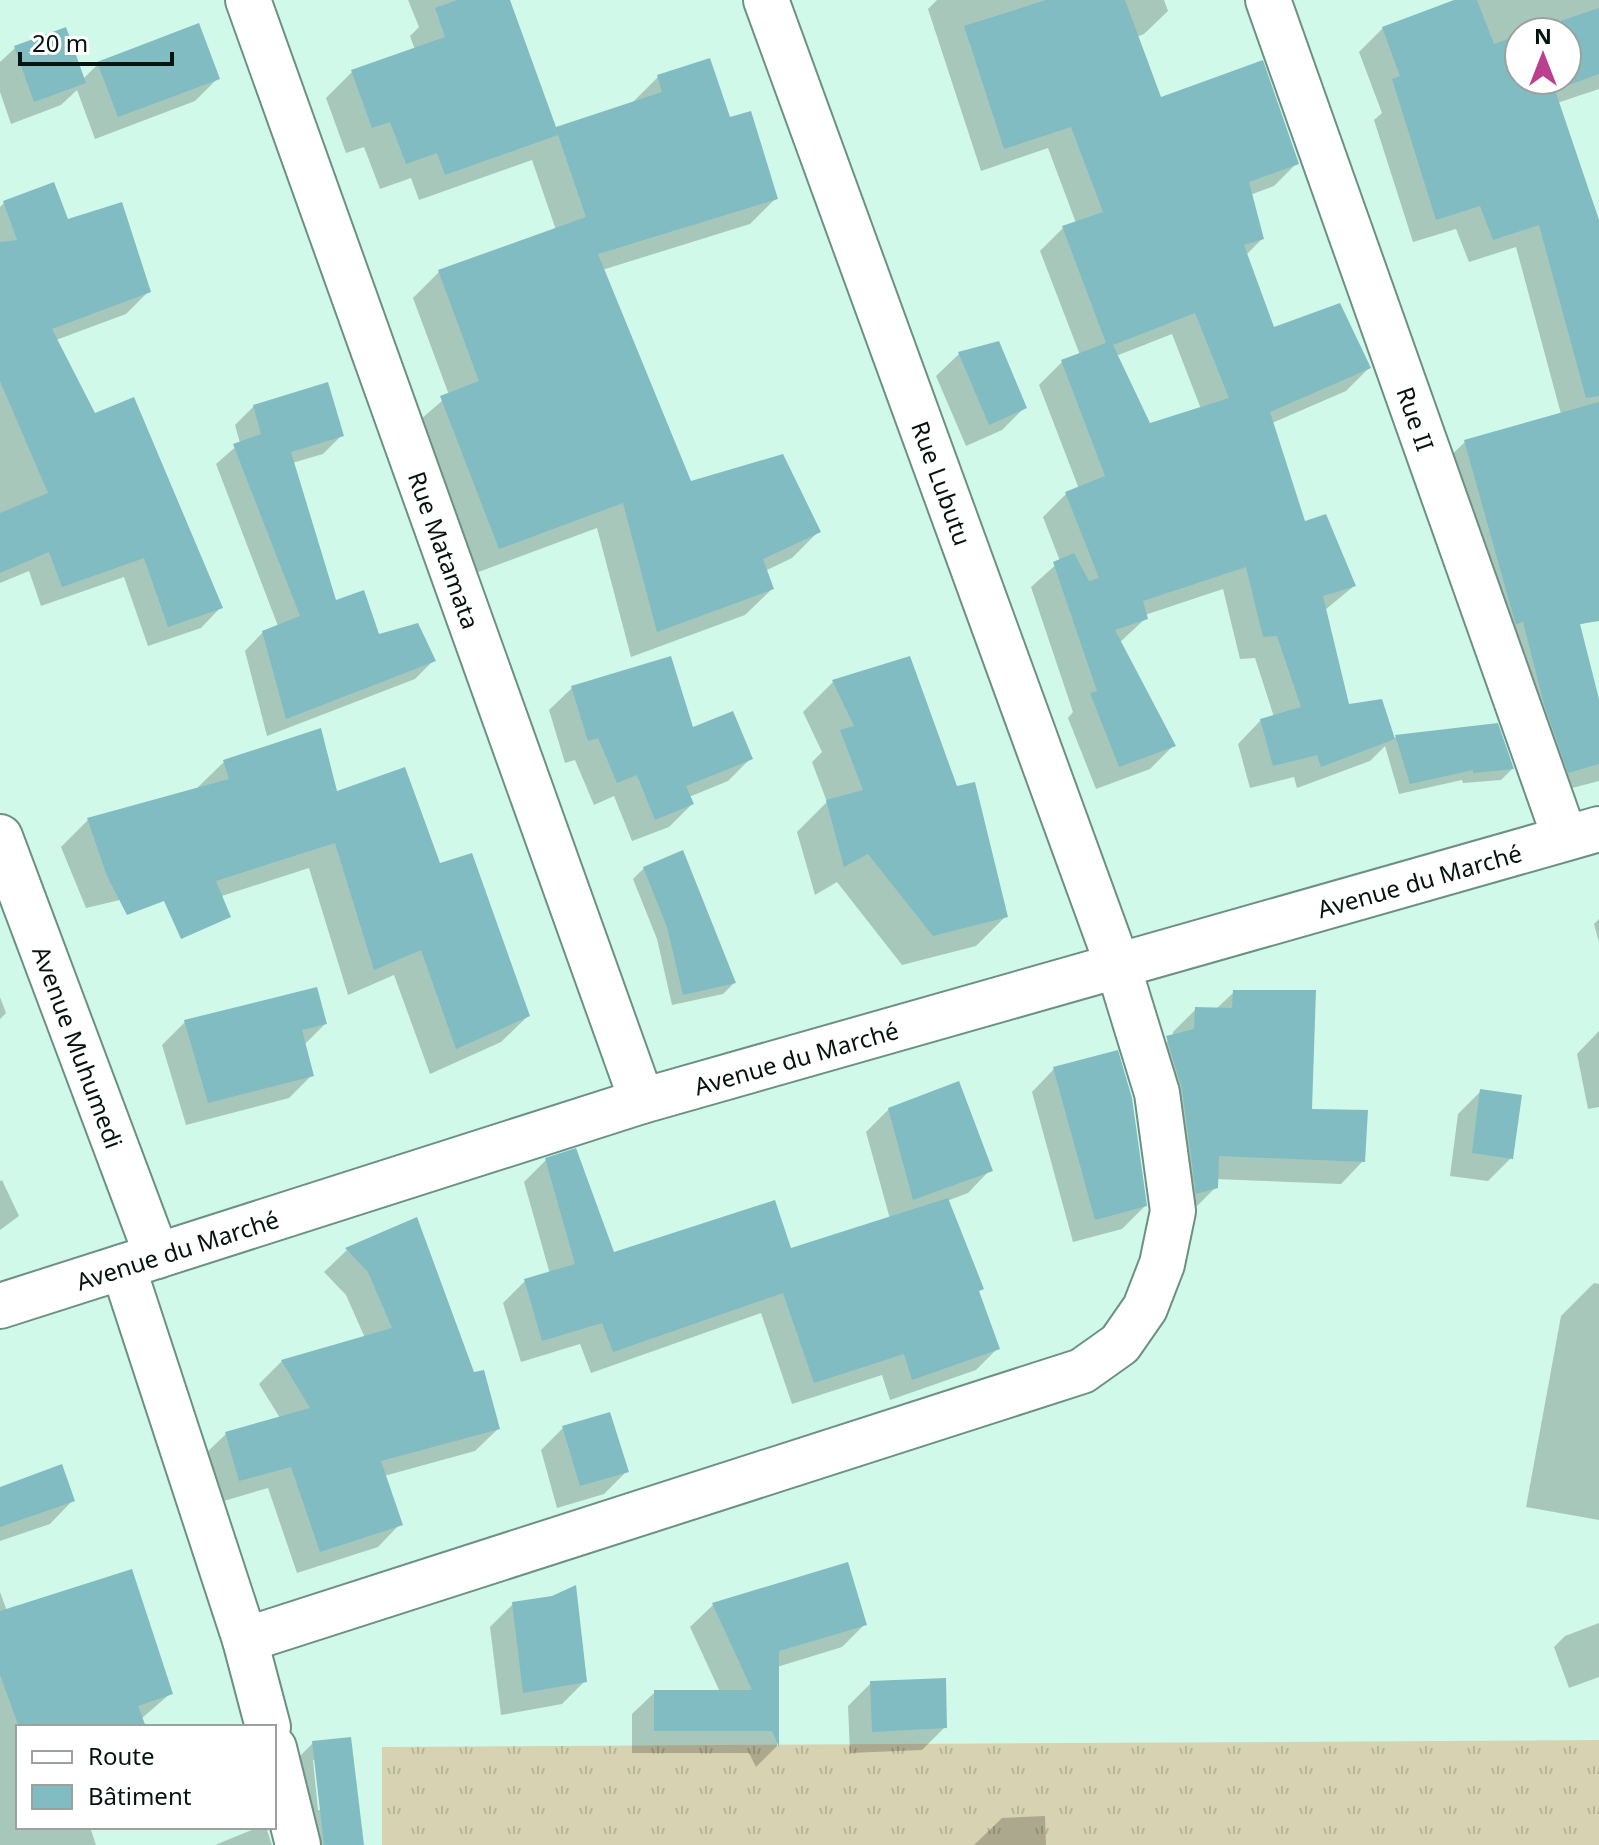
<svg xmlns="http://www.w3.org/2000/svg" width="1599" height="1845" viewBox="0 0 1599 1845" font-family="'Noto Sans',sans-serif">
<defs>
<pattern id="grass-tufts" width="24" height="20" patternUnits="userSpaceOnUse" patternTransform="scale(2)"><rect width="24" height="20" fill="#d7d3b2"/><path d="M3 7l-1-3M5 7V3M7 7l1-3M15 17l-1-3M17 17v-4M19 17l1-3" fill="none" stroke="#b7b498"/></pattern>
</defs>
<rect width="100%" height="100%" fill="#d1f9ea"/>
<path fill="url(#grass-tufts)" d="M1599,1740v105h-1217v-98z"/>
<path fill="#0003" fill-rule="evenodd" d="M408,0h100l47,130 76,-26 27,-27 71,42 47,79 -26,26 -148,46 88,214 128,48 -26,26 -27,13 7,18 -27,26 -114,42 -34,-129 -124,46 -58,-150 34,-29 -36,-97 26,-26 117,-42 -24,-70 -113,40 -8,-22 -31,11 -16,-42 -18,6 -20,-55 26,-26 63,-22 -5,-14 9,-9z
M937,0h227l4,11 -24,23 -8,3 24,63 137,63 -23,23 -24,9 12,44 -16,16 26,75 97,38 -23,23 -74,32 32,101 50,62 -29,24 22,96 33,-4 13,38 3,-3 116,32 -11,11 -38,3 -1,-3 -63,14 -14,-48 -15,15 -73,27 -3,-11 -44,11 -12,-44 23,-24 13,-3 -19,-59 -15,1 -17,-70 -78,26 1,3 -27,25 54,103 -23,23 -54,20 -28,-71 5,-6 -42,-125 29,-26 -17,-44 23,-23 13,-5 -40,-104 23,-23 18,-7 -40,-104 23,-23 13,-5 -28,-75 -67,23 -53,-162zM1172,334l29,75 -52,17 -33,-70z
M1459,0h140v89l-42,14 42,117v399l-21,6 21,82v74l-54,14 -104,-330 24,-23 96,-28 -45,-167 -47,15 -13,-33 -43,13 -39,-122 8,-7 -23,-61 24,-24zM1519,32h48v48h-48z
M64,29l19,50 15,-15 120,14 -23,23 -100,38 -18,-49 -16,15 -50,19 -11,-32v-30l15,-14z
M4,203l63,19 82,69 -23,23 -97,36 -29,-75v-68z
M959,354l66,53 -23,23 -36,16 -30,-70z
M0,374l221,233 -20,21 -53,18 -24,-69 -83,29 -12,-35 -29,12z
M254,406l88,29 -19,19 -31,9 43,139 43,34 56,24 -19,19 -148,57 -22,-85 18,-19 15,-6 -62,-162 24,-21 -5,-18z
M833,682l123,107 50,127 -30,30 -74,19 -65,-83 -22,13 -18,-63 30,-30 -15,-40 10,-10 -19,-40z
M572,688l120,42 58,29 -22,22 -39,16 3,7 -23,23 -37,14 -18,-45 -20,9 -19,-45 -10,3 -16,-53z
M224,762l112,31 103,72 89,151 -27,26 -71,32 -36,-99 -46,20 -39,-127 -131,42 -7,-22 -85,20 -25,-61 27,-27 109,-32z
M644,868l90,115 -11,11 -51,11 -15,-66 -24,-60z
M1599,919v23l-5,-18z
M1234,992l76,119 53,50 -22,23 -125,-5v8l-23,23 -49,-149 29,-24v-5l23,-23h20z
M0,997l6,16 -6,6z
M185,1022l140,2 -21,21 8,30 -23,23 -103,27 -24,-80z
M1599,1031v76l-11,2 -11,-55z
M1054,1069l91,137 -23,23 -49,13 -41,-150z
M1481,1091l30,67 -23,23 -38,-5 8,-62z
M889,1109l101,61 -22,23 -21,8 35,87 -4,5 20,55 -22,22 -86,30 -8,-25 -90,29 -31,-91 -170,60 -11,-29 -59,18 -18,-59 22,-22 25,-7 -26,-92 22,-22 66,95 178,-4 100,-32 -24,-87z
M2,1180l17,36 -19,14v-49z
M347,1250l126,125 25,54 -23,22 -91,25 16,48 -22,23 -81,26 -29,-85 -51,15 -14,-47 23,-22 54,-16 -21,-34 23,-23 83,-23 -19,-43 -22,-23z
M1594,1283l5,1v236l-73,-13 35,-191z
M563,1428l63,44 -22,22 -47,14 -16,-58z
M0,1489l72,12 -22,23 -50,17z
M0,1592l7,19 164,82 -30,26 3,8h-126v100h72l6,18h-96z
M513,1604l72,77 -23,23 -61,11 -11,-88z
M713,1605l152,19 -23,23 -65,20v79l-21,21 -7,-14h-117v-39l23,-22h65l-30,-65z
M1599,1623v54l-30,11 -15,-41 11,-11z
M871,1683l74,44 -23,23 -72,3 -2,-47z
M313,1743l49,102h-66l-5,-80zM313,1760h4l5,50h-4z
M1045,1816l1,29h-72l28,-27z
M259,1827h7l6,18h-57z"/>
<path fill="#81bcc3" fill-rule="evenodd" d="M457,0h53l46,127 106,-35 -5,-17 53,-17 20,59 21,-6 27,88 -180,55 93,227 92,-27 38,78 -58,27 11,30 -117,43 -34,-129 -124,46 -59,-153 39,-15 -41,-111 148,-53 -28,-82 -113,40 -8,-22 -31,11 -16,-42 -18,6 -21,-58 94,-33 -10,-29z
M1046,0h79l36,97 102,-37 36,104 -50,18 15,57 -20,6 30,82 66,-24 31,65 -101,44 35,109 21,-7 30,72 -33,10 26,108 33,-5 13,40 -74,28 -4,-12 -44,11 -13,-47 41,-12 -24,-71 -14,1 -17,-70 -103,34 5,18 -33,11 61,116 -57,21 -29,-74 7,-2 -44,-129 21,-9 15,28 10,-3 -34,-86 40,-16 -44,-116 45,-17 -44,-117 41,-14 -32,-85 -67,22 -40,-123zM1195,313l34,85 -79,25 -37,-78z
M1454,0h23l17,44 25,-9v45h48v-48h-39l71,-24v66l-44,16 44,130v176l-13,2 -47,-173 -46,15 -13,-34 -44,14 -44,-141 8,-3 -18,-49z
M199,23l21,56 -102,38 -21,-55z
M66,27l20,56 -52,19 -20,-56z
M54,182l14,37 54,-17 29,90 -99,37 43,84 39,-16 89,211 -55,19 -24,-69 -82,29 -13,-35 -49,21v-60l48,-20 -48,-112v-139l17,-2 -14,-39z
M999,341l28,67 -38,17 -31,-73z
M328,382l16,54 -53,16 45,148 28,-10 15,44 39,-11 18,38 -150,58 -24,-88 38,-15 -67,-172 28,-10 -8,-29z
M1599,402v219l-19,3 19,75v65l-31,9 -24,-69 -21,-82 -7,2 -3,-9 -49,-175z
M671,656l22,71 40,-16 20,48 -67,27 8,18 -39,16 -18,-45 -20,8 -19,-45 -10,3 -17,-55z
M910,656l47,130 18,-4 33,135 -75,19 -65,-82 -24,13 -18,-67 37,-10 -23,-60 14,-4 -22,-46z
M1498,723l16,46 -41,4v-3l-63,14 -15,-49z
M321,728l16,63 68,-24 35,96 32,-10 58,163 -74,33 -35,-99 -47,20 -39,-127 -119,38 15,36 -50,22 -17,-38 -37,14 -20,-39 -20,-58 142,-39 -6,-19z
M683,850l53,133 -53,12 -16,-68 -24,-60z
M317,987l10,37 -25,6 12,46 -106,27 -24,-83z
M1233,990h83l-4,119 56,1 -3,52 -146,-6 -1,32 -22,6 -14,-105 -16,-53 28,-7 1,-22 37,1z
M1118,1050l14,48 15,108 -52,14 -42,-153z
M959,1081l34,90 -80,29 -25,-92z
M1480,1089l42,6 -9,64 -41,-6z
M576,1148l38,104 161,-52 16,48 157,-50 36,91 -5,2 21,58 -88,31 -8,-26 -90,29 -31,-90 -170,59 -11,-29 -60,18 -18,-62 51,-15 -30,-106z
M417,1217l57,155 10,-2 16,59 -119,32 22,64 -83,27 -29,-85 -52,14 -14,-49 85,-24 -29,-48 111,-32 -24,-56 -23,-24z
M610,1412l19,60 -49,14 -18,-60z
M62,1464l13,37 -75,26v-40z
M848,1562l19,63 -88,26v96l-7,-16h-118v-41h98l-40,-87z
M132,1569l41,125 -35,12 8,21h-127l-19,-52v-64z
M576,1585l11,97 -64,11 -11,-91 40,-6z
M946,1678l1,50 -75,4 -2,-51z
M351,1737l13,108h-40l-12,-104z"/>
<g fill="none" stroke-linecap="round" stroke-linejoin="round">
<g stroke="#6c9184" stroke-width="48">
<g id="minor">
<path id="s1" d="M248,0l394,1101"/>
<path id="s2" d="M1268,0l297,838"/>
<path id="s3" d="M0,837l157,419"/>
<path d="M123,1267l122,373 23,87"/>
<path id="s4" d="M0,1306l642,-205 957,-272"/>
<path d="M245,1640l837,-269 38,-27 25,-36 17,-44 11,-53 -16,-118 -39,-127 -352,-966"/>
<path d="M274,1748l24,97"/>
</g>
</g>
<use href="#minor" stroke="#fff" stroke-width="44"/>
</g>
<g text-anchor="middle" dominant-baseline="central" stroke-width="6" stroke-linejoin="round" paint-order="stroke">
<g font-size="24" fill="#06140f" stroke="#fff">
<text stroke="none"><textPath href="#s2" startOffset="444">Rue II</textPath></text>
<text transform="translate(942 483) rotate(70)">Rue Lubutu</text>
<text stroke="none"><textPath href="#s1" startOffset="584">Rue Matamata</textPath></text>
<text stroke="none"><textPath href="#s4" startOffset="1482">Avenue du Marché</textPath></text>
<text stroke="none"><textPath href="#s3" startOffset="224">Avenue Muhumedi</textPath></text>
<text stroke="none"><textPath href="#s4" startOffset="834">Avenue du Marché</textPath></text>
<text stroke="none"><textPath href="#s4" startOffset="186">Avenue du Marché</textPath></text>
</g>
</g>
<rect x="16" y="1725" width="260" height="104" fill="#ffffff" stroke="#9ba19f" stroke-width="2"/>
<rect x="32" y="1751" width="40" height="12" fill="#ffffff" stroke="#9ba19f" stroke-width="2"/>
<text x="88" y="1765" font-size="24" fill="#06140f">Route</text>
<rect x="32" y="1785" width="40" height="24" fill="#81bcc3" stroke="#9ba19f" stroke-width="2"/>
<text x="88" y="1805" font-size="24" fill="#06140f">Bâtiment</text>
<g transform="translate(1543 56)"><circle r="38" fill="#ffffff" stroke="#9ba19f" stroke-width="2"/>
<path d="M0-6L14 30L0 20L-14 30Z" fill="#ba3f91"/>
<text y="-12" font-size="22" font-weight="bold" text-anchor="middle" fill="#06140f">N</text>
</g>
<path d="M20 52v12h152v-12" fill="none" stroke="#06140f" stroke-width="4"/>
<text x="32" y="52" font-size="24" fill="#06140f" stroke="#ffffff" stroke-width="6" paint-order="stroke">20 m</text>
</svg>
